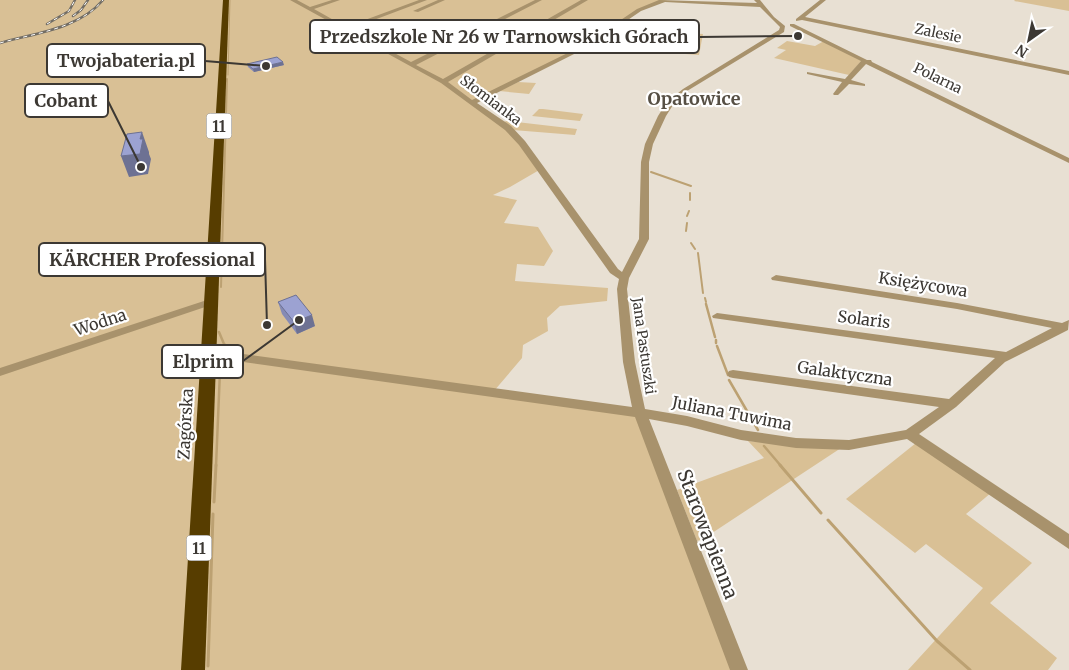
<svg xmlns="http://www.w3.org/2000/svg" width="1069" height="670" viewBox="0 0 1069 670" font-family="Merriweather,serif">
<rect width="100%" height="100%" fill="#e8e0d3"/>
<path fill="#d9c095" d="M0,0h667l-26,10 -28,20 -139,73 33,26 34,40 -31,18 -17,8 24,5 -13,23 34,4 15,24 -9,15 -27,-2 -2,17 93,7 -1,13 -47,5 -13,12 1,13 -25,14 -1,13 -28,33 146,21 96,258h-736z
M1015,0h54v11l-55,-10z
M667,32l36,2 -4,21 -83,-6 2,-6 45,3z
M787,41l28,5 9,-5 39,18 -14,16 -75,-17 12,-8 -9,-2z
M518,82l18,1 -7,11 -30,-3z
M539,109h4l40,5 -3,7 -48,-5z
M507,121l70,8 -2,6 -62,-5 -10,-8z
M748,441l93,7 -138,91 -6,2 -20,-51 87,-32z
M916,443l76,49 -26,22 66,49 -42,40 67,55 -9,12h-140l75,-82 -57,-44 -11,9 -69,-54z"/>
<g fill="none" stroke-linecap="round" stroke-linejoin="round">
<path stroke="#bca172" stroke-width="1" d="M228,75l2,-75"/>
<path stroke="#bca172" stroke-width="2" d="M651,172l40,14
M690,193v7
M687,216l2,-5
M686,231l1,-8
M691,243l4,6
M698,253l5,40
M221,287l6,-208
M705,298l1,4"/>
<path stroke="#bca172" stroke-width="2.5" d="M706,304l9,33
M219,332l5,12 14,9
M716,340v3
M717,346l11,29
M729,380l29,50
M764,446l17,20
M216,466l4,-95 12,-10"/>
<path stroke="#bca172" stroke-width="3" d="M780,465l41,48
M214,502l2,-37
M828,520l109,121 33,29
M208,666l5,-152"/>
<path fill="#a8926c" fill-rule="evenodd" d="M290,0h7l13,7 22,-7h8l-26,9 32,18 73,-27h8l-77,29 61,33 124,-62h7l-126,65 27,14 138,-79h7l-140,82 24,18 112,-55 53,-36 22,-9 98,3 -3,-3h6l14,17 11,9 -1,6 -97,59 -14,14 -7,11 -13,28 -4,18v77l-20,39 -2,11 8,73 10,47 42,7 54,14 55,8 53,2 57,-10 33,-23 -206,-29 -4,-1 -2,-3 2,-3 4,-1 216,29 46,-41 -282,-40 -1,-2 5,-3 289,39 46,-24 -95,-19 -185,-29 -1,-2 5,-3 181,28 105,20 7,-3 -1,10 -63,32 -49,45 -37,27 150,100v15l-162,-110 -58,11 -53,-2 -55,-8 -54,-14 -38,-7 99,251h-18l-95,-253 -399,-56 -27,4 -4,-1 -2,-3 2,-3 31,-5 396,54 -9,-45 -6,-73 2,-10 -9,-6 -91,-128 -14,-15 -64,-47zM665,2l95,5 20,20 -1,3 -96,59 -16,13 -9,14 -13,28 -4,18 -2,77 -17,33 -4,-3 -93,-128 -14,-15 -34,-23 111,-56 53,-36z
M438,0h7l-27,12 -5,-1z
M820,0h6l-21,17 264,54v4l-267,-55 -6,1v-2z
M790,24h4l73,36h4l1,2 197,96v5l-203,-99 -15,16 14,4v2l-16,-2 -11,11h-4l-1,-1 9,-12 -35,-8v-2l38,7 16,-18 -71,-35z
M210,299l5,3 -1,2 -214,72v-8z"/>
<path fill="#573d00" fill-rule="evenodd" d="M223,0h6l-24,670h-24z"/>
<g stroke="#726d65" stroke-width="2.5">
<path id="rail" d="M73,16l8,-6 7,-10
M47,24l22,-13 6,-11
M0,43c35,-10 79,-14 103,-43"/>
</g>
<use href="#rail" stroke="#fff" stroke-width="1" stroke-dasharray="4" stroke-linecap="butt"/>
</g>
<path fill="#868bb5" d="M247,64l37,1 -30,7 -6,-5z
M278,302l37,24 -18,8 -15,-20z"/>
<path fill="#6d7193" d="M283,62l1,3 -30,7 -1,-3z
M142,132l7,20v2l2,5 -3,15 -19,3 -8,-21 19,-17z
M312,315l3,11 -18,8 -3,-12z"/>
<path fill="#9ca2d2" stroke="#6d7193" d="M277,57l6,5 -30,7 -6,-5z
M142,132l-2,7h3l-3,15 -19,2 6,-22z
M296,295l16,20 -18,7 -16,-20z"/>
<g text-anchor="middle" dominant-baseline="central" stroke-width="4.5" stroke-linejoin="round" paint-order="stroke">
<g font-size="14" fill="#3c3833" stroke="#fff">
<text transform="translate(938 33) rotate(12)">Zalesie</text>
<text transform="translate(938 78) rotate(26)">Polarna</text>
<text transform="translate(491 100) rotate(37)">Słomianka</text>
<text transform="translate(644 346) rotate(82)">Jana Pastuszki</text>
</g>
<g fill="#fff" stroke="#767470" stroke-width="1">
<rect x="206.5" y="113.5" width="25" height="25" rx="4"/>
<rect x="186.5" y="535.5" width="25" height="25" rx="4"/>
</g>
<g font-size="15" font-weight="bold" fill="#3c3833">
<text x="219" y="126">11</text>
<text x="199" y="548">11</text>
</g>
<g font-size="16" fill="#3c3833" stroke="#fff">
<text transform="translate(923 284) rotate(9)">Księżycowa</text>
<text transform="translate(864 319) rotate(7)">Solaris</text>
<text transform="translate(100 322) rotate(-18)">Wodna</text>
<text transform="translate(845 373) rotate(8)">Galaktyczna</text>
<text transform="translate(732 413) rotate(11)">Juliana Tuwima</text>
<text transform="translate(185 424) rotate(-87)">Zagórska</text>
</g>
<g font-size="18" font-weight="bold" fill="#564f44" stroke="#fff">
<text x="694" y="98">Opatowice</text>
</g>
<g font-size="19" fill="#3c3833" stroke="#fff">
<text transform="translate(708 534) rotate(69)">Starowapienna</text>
</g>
</g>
<path fill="none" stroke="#3c3833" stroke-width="2" d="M798 36L699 37M266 66L205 61M141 167L108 101M267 325L265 259M299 320L243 361"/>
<g fill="#3c3833" stroke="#fff" stroke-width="2">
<circle cx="798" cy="36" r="5"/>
<circle cx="266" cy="66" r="5"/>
<circle cx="141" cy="167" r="5"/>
<circle cx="267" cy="325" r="5"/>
<circle cx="299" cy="320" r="5"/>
</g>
<g fill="#fff" stroke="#3c3833" stroke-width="2">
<rect x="310" y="20" width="389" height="33" rx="5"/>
<rect x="47" y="44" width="158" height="33" rx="5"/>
<rect x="25" y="84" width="83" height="33" rx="5"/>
<rect x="39" y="243" width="226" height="33" rx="5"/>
<rect x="162" y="345" width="81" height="33" rx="5"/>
</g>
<g font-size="18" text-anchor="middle" font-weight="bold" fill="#3c3833">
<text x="504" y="43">Przedszkole Nr 26 w Tarnowskich Górach</text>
<text x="126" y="67">Twojabateria.pl</text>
<text x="66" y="107">Cobant</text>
<text x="152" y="266">KÄRCHER Professional</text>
<text x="203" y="368">Elprim</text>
</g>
<g transform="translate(1029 40) rotate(213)" stroke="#ffffff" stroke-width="4" paint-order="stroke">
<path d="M0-4L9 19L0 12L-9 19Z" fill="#3c3833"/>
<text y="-8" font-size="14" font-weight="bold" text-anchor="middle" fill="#3c3833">N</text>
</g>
</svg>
